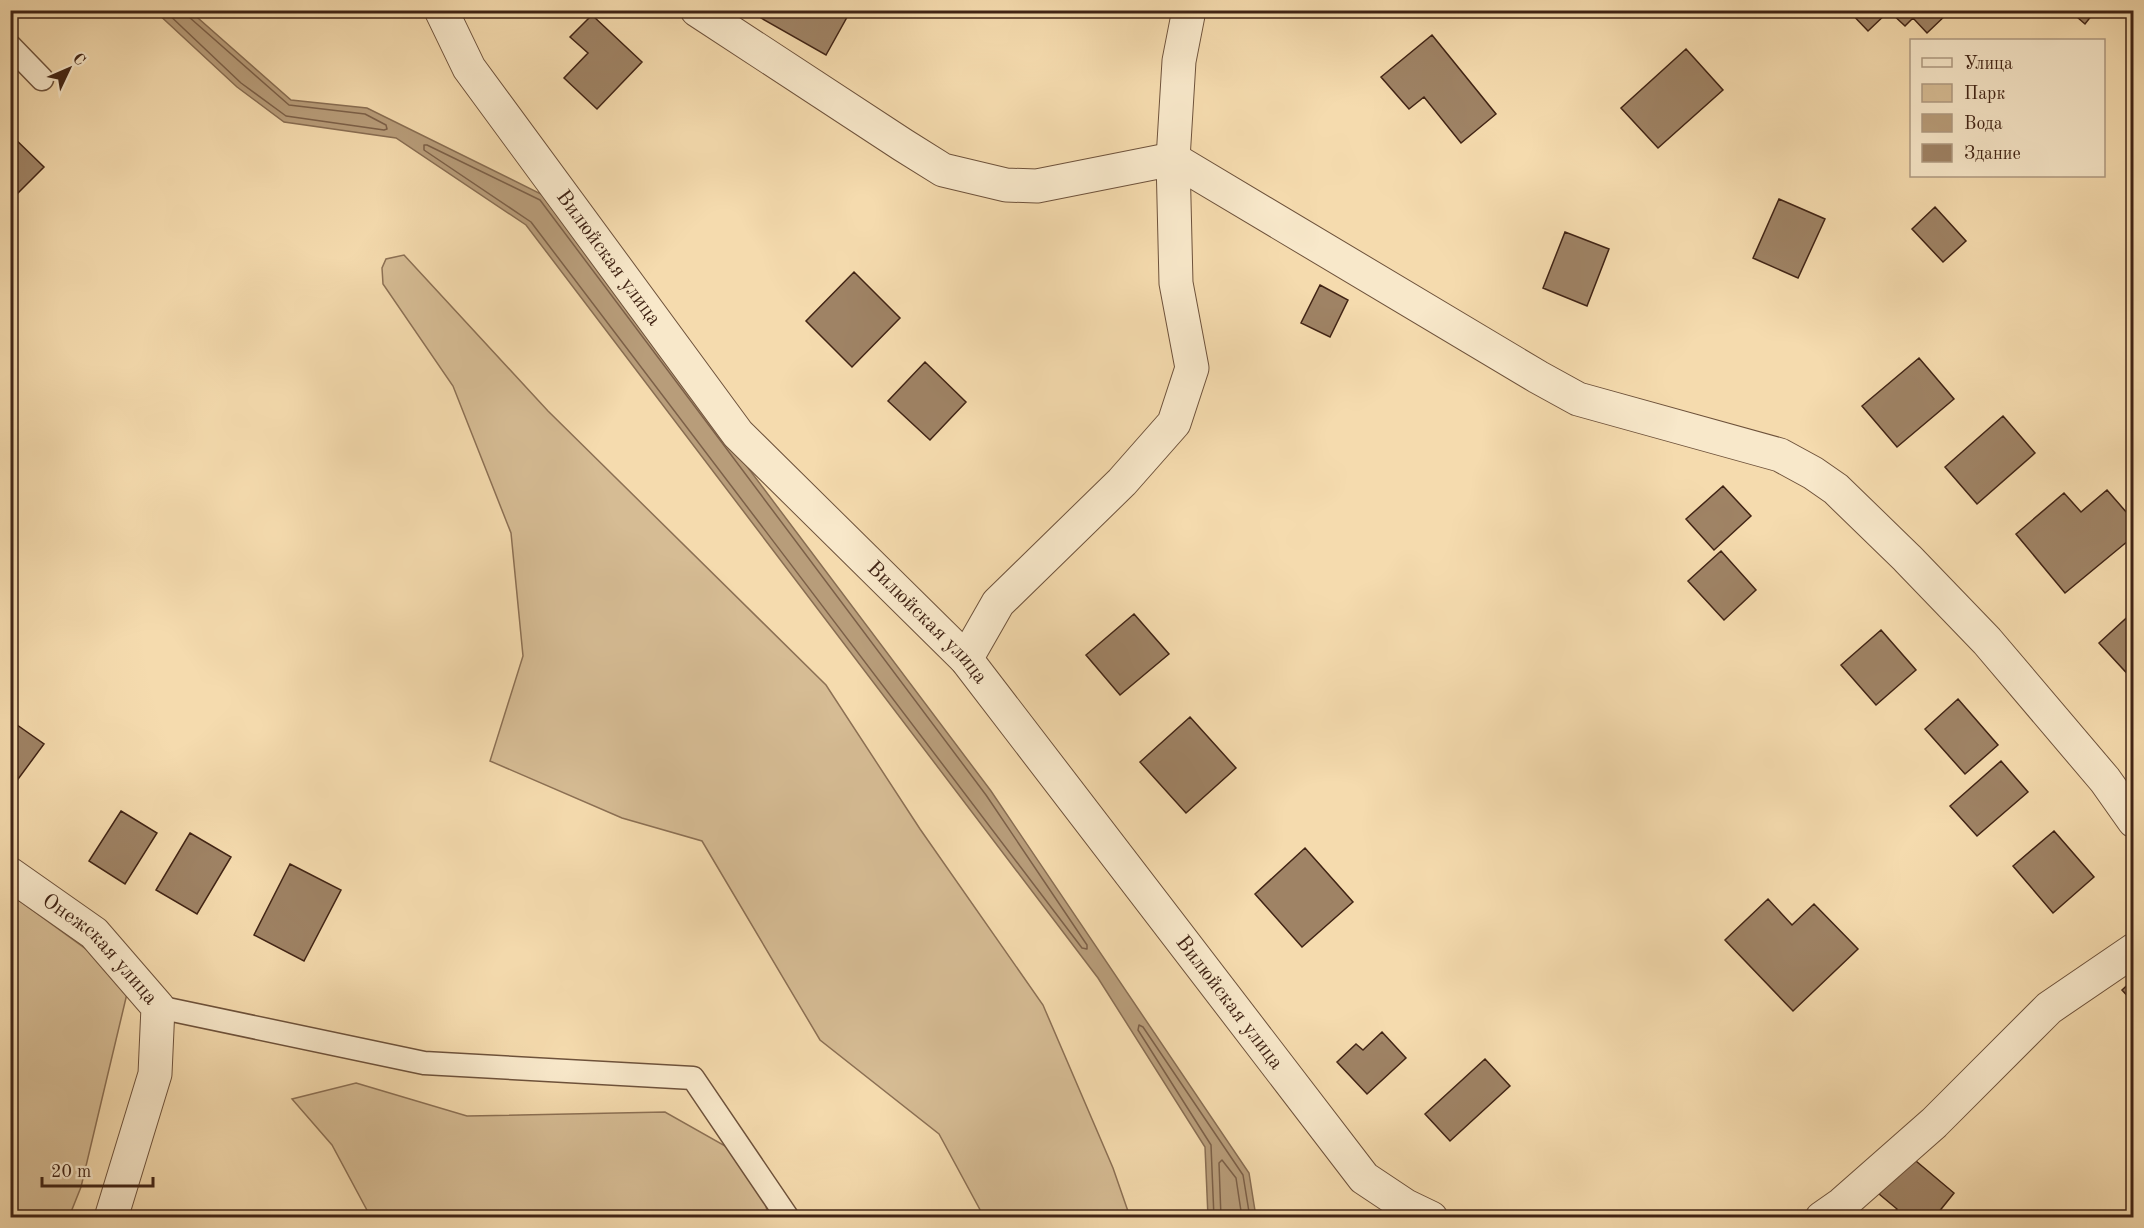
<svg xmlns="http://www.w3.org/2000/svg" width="2144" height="1228" viewBox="0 0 2144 1228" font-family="'Old Standard TT',serif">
<rect width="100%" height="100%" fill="#f5dbae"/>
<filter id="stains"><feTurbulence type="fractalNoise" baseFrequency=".00333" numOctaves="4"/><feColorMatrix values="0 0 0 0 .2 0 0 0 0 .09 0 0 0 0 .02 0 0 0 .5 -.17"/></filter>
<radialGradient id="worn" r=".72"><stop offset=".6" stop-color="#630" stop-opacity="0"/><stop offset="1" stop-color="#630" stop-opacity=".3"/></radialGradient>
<path fill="#d6bc94" stroke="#8c7054" stroke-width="1.5" d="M404,255l144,156 278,274 94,144 123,176 70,163 17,49h-146l-45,-83 -119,-94 -118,-199 -80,-23 -132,-57 33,-105 -12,-123 -58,-147 -70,-102 -1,-16 4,-9z
M10,894l120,87 -49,206 -12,30h-58z
M356,1083l111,33 198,-4 62,35 36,49 6,21h-394l-7,-5 -36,-67 -40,-46z"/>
<path fill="#b89d7a" stroke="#886d52" stroke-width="1.5" d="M155,11h35l101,89 76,8 176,87 448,596 258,382 7,44h-48l-3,-70 -107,-169 -572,-753 -130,-87 -112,-16 -47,-35z"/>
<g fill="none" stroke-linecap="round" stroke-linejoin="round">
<path stroke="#7c6048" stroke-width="1.5" d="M164,10l77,73 45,33 98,14 3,-1 -1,-4 -21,-11 -76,-9 -100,-88 -2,-7
M424,145h3l113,55 446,595 101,150v4l-5,-1 -551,-726 -107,-72z
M1214,1218l-3,-73 -73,-115 1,-5 4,2 100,148 7,43
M1221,1218l-2,-55 3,-3 14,18 6,40"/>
</g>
<path fill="#9f8365" stroke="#412415" stroke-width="1.5" d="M765,10h86l-25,45 -65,-37z
M1848,10h98l2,3 -21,20 -14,-15 -8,8 -16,-15 -21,20z
M2069,10h27l-11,14z
M592,15l50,47 -45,47 -33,-31 24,-25 -18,-16z
M1432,35l64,79 -35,29 -37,-46 -15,12 -28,-32z
M1686,49l37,41 -65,58 -37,-40z
M10,134l34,33 -34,34z
M1779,199l46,20 -27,59 -45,-20z
M1935,207l31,34 -23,21 -31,-33z
M1565,232l44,17 -22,57 -44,-18z
M854,272l46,46 -48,49 -46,-46z
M1320,285l28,15 -18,37 -29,-14z
M1919,358l35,41 -57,48 -35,-41z
M925,362l41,40 -36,38 -42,-39z
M2003,416l32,37 -58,51 -32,-37z
M1723,486l28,30 -37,34 -28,-31z
M2107,490l27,31v15l-69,57 -49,-59 48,-41 17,19z
M1721,551l35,39 -32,30 -36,-39z
M2134,611v70l-35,-38z
M1134,614l35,40 -49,41 -34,-40z
M1881,630l35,40 -40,35 -35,-40z
M1958,699l40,46 -33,29 -40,-45z
M1190,717l46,51 -50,45 -46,-51z
M10,720l34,24 -34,46z
M2001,761l27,31 -51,44 -27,-30z
M121,811l36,22 -32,51 -36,-23z
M2054,831l40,46 -41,36 -40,-47z
M190,833l41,24 -34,57 -41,-24z
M1305,848l48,54 -51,45 -47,-53z
M290,864l51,26 -37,71 -50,-26z
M1768,899l24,26 22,-21 44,45 -65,62 -68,-71z
M2134,979v24l-12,-13z
M1382,1032l24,26 -39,36 -30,-32 19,-18 7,6z
M1485,1059l25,27 -60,55 -25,-27z
M1910,1156l44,37 -20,25h-44l7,-9 -18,-15z"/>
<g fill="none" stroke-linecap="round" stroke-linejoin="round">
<g stroke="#6e523b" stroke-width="25">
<path id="service" d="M10,46l32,33
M158,1007l266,56 269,15 95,140"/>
</g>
<g stroke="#6e523b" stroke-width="35">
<g id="minor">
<path id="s1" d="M441,10l28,58 269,366 228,225 398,519 42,28 25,12"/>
<path d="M697,10l206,135 40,25 63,15 31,1 136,-27 365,218 40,22 202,56 33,18 23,16 71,69 80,83 118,139 29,41"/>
<path d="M966,659l32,-56 124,-121 52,-59 18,-55 -16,-85 -3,-124 6,-98 10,-51"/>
<path id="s2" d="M10,874l84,59 64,74 -3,67 -44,144"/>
<path d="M1822,1218l20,-14 92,-81 115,-115 85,-58"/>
</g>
</g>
<use href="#service" stroke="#f8e8ca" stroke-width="22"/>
<use href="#minor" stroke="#f8e8ca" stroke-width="33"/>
</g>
<g text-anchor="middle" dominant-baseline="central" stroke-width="5" stroke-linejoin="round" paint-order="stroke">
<g font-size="21" fill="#412415" stroke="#f8e8ca">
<text stroke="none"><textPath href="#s1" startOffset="300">Вилюйская улица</textPath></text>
<text stroke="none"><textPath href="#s1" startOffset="786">Вилюйская улица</textPath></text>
<text stroke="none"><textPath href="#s2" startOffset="118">Онежская улица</textPath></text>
<text stroke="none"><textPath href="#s1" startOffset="1272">Вилюйская улица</textPath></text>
</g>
</g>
<rect width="2144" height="1228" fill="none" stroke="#f5dbae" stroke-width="36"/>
<rect x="12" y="12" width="2120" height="1204" fill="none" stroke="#412415" stroke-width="3"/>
<rect x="18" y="18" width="2108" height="1192" fill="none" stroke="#412415" stroke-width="1.5"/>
<rect x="1910" y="39" width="195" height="138" fill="#f8e8ca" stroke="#af9a82" stroke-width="1.5"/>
<rect x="1922" y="58" width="30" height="9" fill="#f8e8ca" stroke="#af9a82" stroke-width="1.5"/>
<text x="1964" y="69" font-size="18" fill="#412415">Улица</text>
<rect x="1922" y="84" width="30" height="18" fill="#d6bc94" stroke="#af9a82" stroke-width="1.5"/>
<text x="1964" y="99" font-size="18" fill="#412415">Парк</text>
<rect x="1922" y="114" width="30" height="18" fill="#b89d7a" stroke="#af9a82" stroke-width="1.5"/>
<text x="1964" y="129" font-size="18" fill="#412415">Вода</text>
<rect x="1922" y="144" width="30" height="18" fill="#9f8365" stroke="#af9a82" stroke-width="1.5"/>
<text x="1964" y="159" font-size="18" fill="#412415">Здание</text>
<g transform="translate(69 69) rotate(46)" stroke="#f8e8ca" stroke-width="4.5" paint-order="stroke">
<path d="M0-4.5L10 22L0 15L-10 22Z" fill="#412415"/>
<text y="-9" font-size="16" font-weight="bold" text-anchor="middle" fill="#412415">С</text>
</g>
<path d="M42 1177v9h111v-9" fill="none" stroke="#412415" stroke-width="3"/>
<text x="51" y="1177" font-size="18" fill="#412415" stroke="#f8e8ca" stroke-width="4.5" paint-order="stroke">20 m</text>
<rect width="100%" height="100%" filter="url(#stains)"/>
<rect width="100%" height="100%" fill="url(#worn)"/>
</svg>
